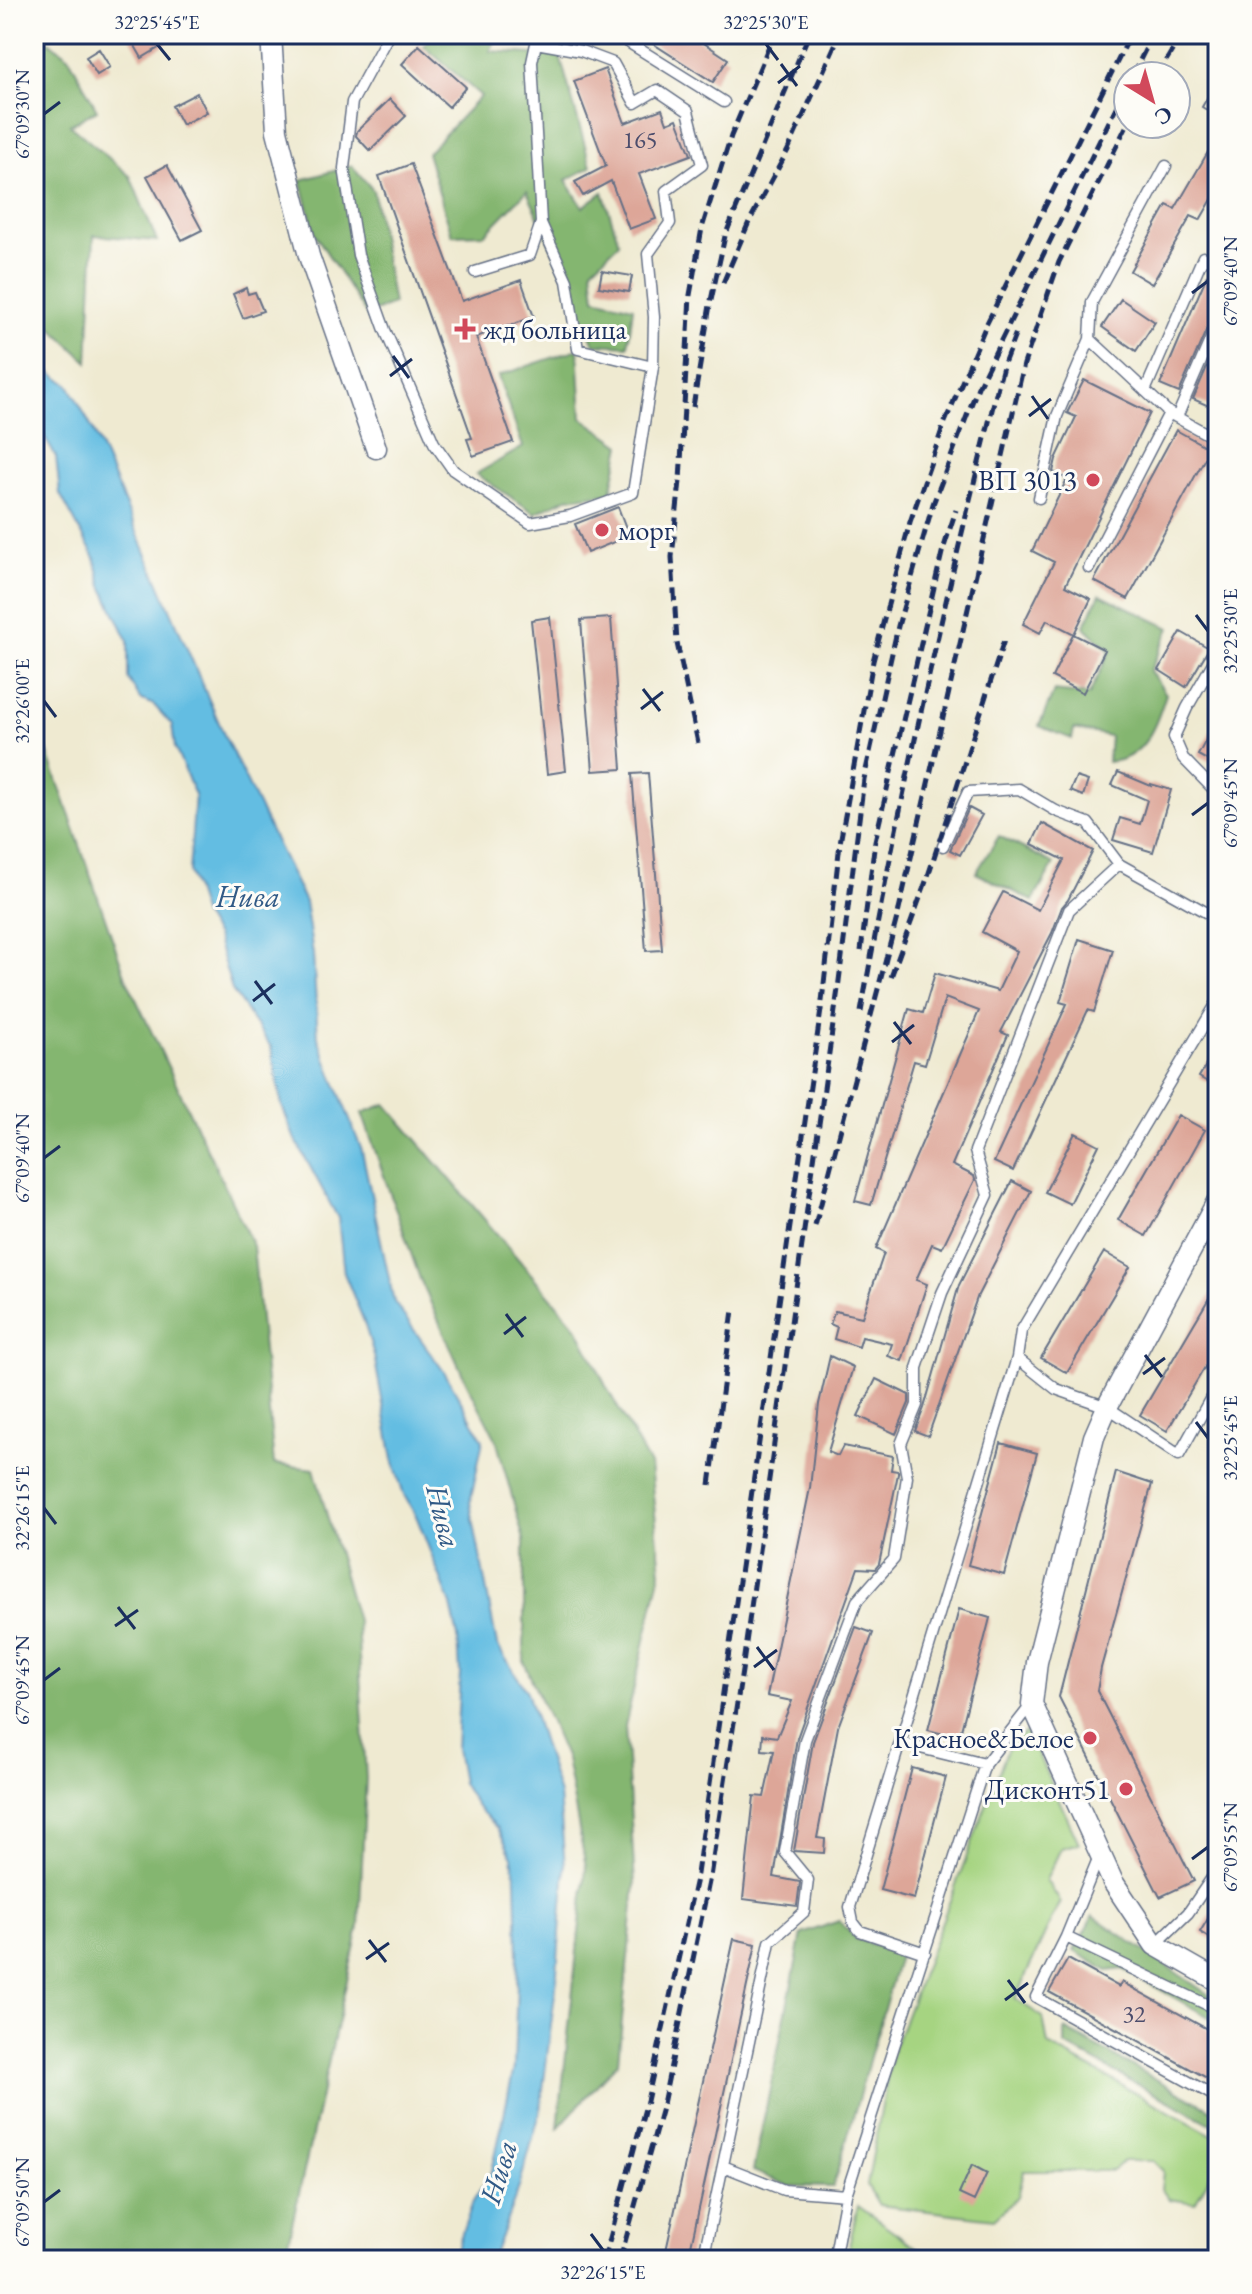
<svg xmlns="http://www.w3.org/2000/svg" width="1252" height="2294" viewBox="0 0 1252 2294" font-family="'EB Garamond',serif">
<rect width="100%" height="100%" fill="#fdfcf7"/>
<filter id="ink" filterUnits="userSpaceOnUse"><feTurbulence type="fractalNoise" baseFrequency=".0125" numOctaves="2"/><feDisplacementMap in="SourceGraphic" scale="16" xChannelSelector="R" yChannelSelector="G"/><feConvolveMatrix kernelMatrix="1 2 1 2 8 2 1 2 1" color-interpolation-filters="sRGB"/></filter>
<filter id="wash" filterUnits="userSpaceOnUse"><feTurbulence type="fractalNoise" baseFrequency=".006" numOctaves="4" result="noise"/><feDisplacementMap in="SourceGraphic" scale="32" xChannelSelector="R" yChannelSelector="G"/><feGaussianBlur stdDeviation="1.8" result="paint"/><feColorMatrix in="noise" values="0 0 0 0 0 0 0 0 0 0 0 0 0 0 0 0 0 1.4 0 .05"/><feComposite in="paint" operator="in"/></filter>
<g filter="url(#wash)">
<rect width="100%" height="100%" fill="#efead1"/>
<path fill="#a6d481" stroke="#608270" stroke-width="2" d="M1027,1731l52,112 -18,5 -15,32 14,21 -45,98 28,18 5,28 170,93v24l-23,41 -26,-4 -8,-10 2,-18 -10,-10h-30l-10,10h-89l-6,26 -24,22 -115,-14 -12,-20 25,-132 117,-308z
M858,2206l76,54h-88z"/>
<path fill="#84b66f" stroke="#507266" stroke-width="2" d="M34,34h5l30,23 28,53 -27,15 60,51 27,65 -63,-6 -6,127 -54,-51z
M432,34h67l-9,17 70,5 31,111 -25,13 17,27 20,-15 16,51 -27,26 3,29 38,9 -5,39 -34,-2 -67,-153 -42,43 -33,1 -25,-82 54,-57 -57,-50z
M352,166l21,24 20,114 -27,10 -51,-80 -14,-54z
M578,349l4,69 39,27 -10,48 -44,5 -32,15 -59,-39 47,-27 -25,-71z
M1100,594l70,34 -20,43 16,23c-10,31 -21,66 -58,68l2,-26 -36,-7 -2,10 -33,-13 15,-35 35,4 21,-44 -26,-25z
M34,713l92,265 127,268 21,218 40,5 43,152 9,157 -7,149 -75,333h-250z
M999,836l55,28 -21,37 -57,-28z
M386,1104l192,225 29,59 43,77 11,107 -36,154 10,158 -17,178 -60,66 28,-261 -20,-108 -42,-97v-122l-28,-101 -34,-66 -42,-94 -58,-166z
M1093,1916l125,85v21l-95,-53 -15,2 -34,-20z
M839,1921l17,18 44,14 -67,234 -44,-1 -36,-15 49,-237z
M1065,2029l149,82 -1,14 -148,-80z"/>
<path fill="#64bde2" stroke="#4076a0" stroke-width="2" d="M34,361l35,24 25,47 131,305 80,165 8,52 5,84 44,113 32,151 51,71 38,67 -13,63 27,142 30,47 32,103 6,71 -9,119 -16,128 -21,74 -27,73h-39l20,-59 19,-30 22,-103 4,-114 -2,-73 -4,-24 -14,-29 -22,-22 -14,-23 -6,-34 4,-76 -2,-36 -7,-32 -34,-87 -14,-25 -10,-34 -19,-104 -11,-36 -19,-46 -6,-55 -44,-81 -12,-31 -11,-59 -39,-57 -16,-54 -13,-20 -14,-44 6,-77 -20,-47 -3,-23 -18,-20 -14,-6 -12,-21v-38l-26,-54 -7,-28 -35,-64 -4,-37 -22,-38z"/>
<g id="blocks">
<path fill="#dda698" d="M140,34h22l5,9 -25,15 -11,-19z
M638,34h52l38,25 -15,23z
M419,45l47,42 -17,20 -47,-43z
M99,49l11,18 -13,8 -11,-18z
M605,69l20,54 37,-14 5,14 10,-4 14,36 -52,19 17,45 -27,10 -18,-48 -28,15 -8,-14 31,-16 -32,-85z
M1218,79v38l-16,-10z
M197,93l10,19 -25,13 -10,-19z
M390,99l16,17 -36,35 -14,-15 1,-5z
M1208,152l10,5v32l-18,31 -9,-4 -39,68 -22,-13 37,-66 8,4z
M411,164l51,137 59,-21 13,37 -58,20 37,105 -40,14 -6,-17 5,-1 -93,-262z
M167,165l35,65 -20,10 -35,-64z
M602,271l30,5 -3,16 -30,-5z
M1207,275l11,5v34l-7,5 -32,74 -19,-8z
M246,288l2,6 7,-2 8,19 -20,7 -10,-24z
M1121,299l34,23 -19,29 -34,-24z
M1218,342v50l-7,15 -18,-8z
M1084,380l66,33 -85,173 26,13 -17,35 -27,-14 -7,13 -17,-9 31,-62 -22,-11 35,-72 -14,-7 3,-13 20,-42 -9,-4z
M1176,430l34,19 -82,150 -34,-18z
M618,507l11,29 -42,17 -12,-29z
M550,617l16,154 -19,3 -16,-154z
M611,618l11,151 -29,2 -12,-151z
M1181,632l28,16 -23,39 -27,-17z
M1073,634l32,16 -22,43 -31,-16z
M1218,718v48l-20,-11z
M1118,772l33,14v-2l20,6 -18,62 -40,-12 7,-22 20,6 7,-24 -35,-15z
M648,773l14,177 -16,1 -14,-177z
M1076,777l12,4 -5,15 -13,-5z
M969,808l13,7 -22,40 -10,-5z
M1042,823l51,28 -25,49 -6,7 -10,26 -51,99 7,3 -56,130 22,11 1,4 -33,68 -10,-4 -16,36 11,4 -25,77 -14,-5 4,-12 -30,-7 -3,10 -25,-8 3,-12 -7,-3 5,-13 27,6 22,-64 -8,-4 103,-238 -34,-13 -20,66 -11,-3 -43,144 -16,-4 54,-192 14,4 12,-40 63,18 19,-40 -35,-19 21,-40 35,18 26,-50 -32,-16z
M1079,939l34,11 -19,62 -6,-2 -75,161 -19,-9 73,-158 -7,-2z
M1218,1045v43l-19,-11z
M1178,1115l27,15 -59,106 -28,-16z
M1075,1133l24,12 -29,59 -25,-12z
M1012,1181l19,10 -53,104 -50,141 -13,-5 9,-23 35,-123z
M1104,1252l26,15 -63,106 -26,-15z
M1218,1283v62l-51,86 -27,-16z
M830,1356l23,11 -25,85 10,4 5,-10 50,10 -2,14 7,1v3l-19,90 -4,5 -17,-1 -61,170 -23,139 26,5 -3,24 -54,-7 11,-103 10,1 10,-46 -12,-1 1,-15 14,2 15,-36 -25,-5 43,-208 9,-84z
M876,1379l33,16v8l-13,31 -38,-18z
M1001,1443l36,10 -33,122 -36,-10z
M1116,1472l36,12 -51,184 -4,23 97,190 -34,16 -101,-200z
M959,1609l31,9 -31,120 -31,-8z
M856,1627l17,6 -35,94 -21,111 8,1 -1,14 -30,-2 19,-109z
M912,1768l34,9 -32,122 -34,-9z
M1218,1902v41l-18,-11z
M734,1939l22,5 -68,316h-24z
M1068,1959l51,28 3,-5 96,53v49l-169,-92z
M972,2165l15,8 -13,28 -15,-7z"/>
</g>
</g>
<g filter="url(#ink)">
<use href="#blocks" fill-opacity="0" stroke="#657086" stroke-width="2"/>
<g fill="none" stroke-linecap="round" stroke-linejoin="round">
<g stroke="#657086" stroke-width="13">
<path id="service" d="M389,34l-37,68 -8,66 14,87 27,75 49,113 19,27 77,53 40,-7 63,-23 20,-126 -75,-18 -11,-68 -26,-58 -9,-161 6,-28
M615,34l109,68
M536,43l45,8 32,12 22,40 22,-13 31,21 14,54 -36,26 4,32 -22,31 6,63 -1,50
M475,272l55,-17 11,-32
M1090,339l2,-37 74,-136
M1145,391l58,-134 15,8
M1177,417l41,-95
M1208,435l10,-23
M1039,498l18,-82 33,-77 79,74
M1089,568l80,-155 49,27
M1218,654l-31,54 -13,29 9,21 35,36
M943,846l25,-54 51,-3 37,22 32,12 31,41 99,55
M1017,1358l4,-27 197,-330
M900,1743l85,21 47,-60
M1066,1937l34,-83
M1155,1945l33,-32 30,-44
M925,1953l-65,-22 -7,-9 -3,-15 167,-549 39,31 51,18 72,48 39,-70
M1218,2010l-152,-73 -30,60 182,101
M723,2166l61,24 62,5 139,-431
M703,2260l67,-318 34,-30 4,-32 -23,-28 20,-112 52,-139 37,-42 13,-82 -6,-33 16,-39v-37l25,-75 46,-98 -13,-44 94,-241 50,-46
M834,2260l12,-65"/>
</g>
<g stroke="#657086" stroke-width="23">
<path id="minor" d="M271,34l6,97 32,125 67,192
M1218,1200l-111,207 -13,30 -57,225 -5,42 81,178 42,63 63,36"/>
</g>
<use href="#service" stroke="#fff" stroke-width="10"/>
<use href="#minor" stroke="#fff" stroke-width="20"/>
<path stroke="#1b2f5e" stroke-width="5" stroke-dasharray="12 6" stroke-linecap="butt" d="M1132,76l21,-42
M1157,76l25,-42
M723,283l26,-61 39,-72 52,-116
M693,407l17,-102 15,-69 84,-202
M698,743l-21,-100 -5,-86 8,-76 10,-186 12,-67 29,-92 43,-102
M861,951l14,-110 67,-288 14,-43
M891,977l37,-101 76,-236
M861,1012c39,-218 88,-432 142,-646l14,-36
M815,1226l84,-316 125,-546 35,-102 69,-139
M710,1485l23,-175
M604,2260l43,-159 50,-227 124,-864 19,-167 33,-182 37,-139 33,-95 43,-102 145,-291
M620,2260l43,-156 47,-227 32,-206 96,-682 26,-210 34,-153 35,-122 45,-117 150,-304"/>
</g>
</g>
<path fill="none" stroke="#1b2f5e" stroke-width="3" d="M157,44l13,16M766,44l12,16M781,64l16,22M778,83l22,-17M44,114l16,-12M1192,293l16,-12M393,356l16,22M390,376l22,-17M1032,396l16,23M1029,416l22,-17M1196,615l12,16M643,689l17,22M44,701l12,16M641,709l22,-17M1192,815l16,-12M255,981l17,23M253,1001l22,-17M894,1022l17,22M892,1042l22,-17M44,1158l16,-12M506,1314l17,23M504,1334l22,-17M1145,1355l17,22M1143,1374l22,-16M1196,1422l12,16M44,1508l12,16M118,1607l17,22M115,1626l23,-16M757,1647l17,23M754,1667l23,-17M44,1680l16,-12M1192,1859l16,-12M369,1940l17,22M366,1959l23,-16M1008,1980l17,23M1005,2000l23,-17M44,2202l16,-12M591,2234l12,16"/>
<g fill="#d1495b" stroke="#fdfcf7" stroke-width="3">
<path d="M461 317h8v8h8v8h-8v8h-8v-8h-8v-8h8z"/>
<circle cx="1093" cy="480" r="8"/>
<circle cx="602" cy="530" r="8"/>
<circle cx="1090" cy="1738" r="8"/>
<circle cx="1126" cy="1789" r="8"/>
</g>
<g text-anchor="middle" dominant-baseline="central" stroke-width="6" stroke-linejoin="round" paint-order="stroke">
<g font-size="24" fill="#4c4d6c">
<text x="640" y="139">165</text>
<text x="1134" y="2013">32</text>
</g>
<g font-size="28" fill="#1b2f5e" stroke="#fdfcf7" text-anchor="end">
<text x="483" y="329" text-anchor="start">жд больница</text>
<text x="1077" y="480">ВП 3013</text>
<text x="618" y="530" text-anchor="start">морг</text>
<text x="1074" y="1738">Красное&amp;Белое</text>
<text x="1110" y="1789">Дисконт51</text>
</g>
<g font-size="30" font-style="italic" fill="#315a86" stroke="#fdfcf7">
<text x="248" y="896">Нива</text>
<text transform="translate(444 1516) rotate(76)">Нива</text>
<text transform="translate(498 2172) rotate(-73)">Нива</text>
</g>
</g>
<rect width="1252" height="2294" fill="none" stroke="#fdfcf7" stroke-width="88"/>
<g transform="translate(1152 100) rotate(143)"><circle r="38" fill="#fdfcf7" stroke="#a3aaba" stroke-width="2"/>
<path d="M0-6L14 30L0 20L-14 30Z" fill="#d1495b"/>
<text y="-12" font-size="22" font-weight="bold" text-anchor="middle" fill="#1b2f5e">С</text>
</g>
<rect x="44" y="44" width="1164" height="2206" fill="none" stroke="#1b2f5e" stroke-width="3"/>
<g font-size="20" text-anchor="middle" fill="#1b2f5e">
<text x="157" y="29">32°25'45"E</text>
<text x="766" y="29">32°25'30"E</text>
<text transform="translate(22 114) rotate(-90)" y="7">67°09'30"N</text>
<text transform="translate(1230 281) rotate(-90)" y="7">67°09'40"N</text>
<text transform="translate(1230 631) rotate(-90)" y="7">32°25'30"E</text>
<text transform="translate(22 701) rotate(-90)" y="7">32°26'00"E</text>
<text transform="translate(1230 803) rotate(-90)" y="7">67°09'45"N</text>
<text transform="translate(22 1158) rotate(-90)" y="7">67°09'40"N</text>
<text transform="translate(1230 1438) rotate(-90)" y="7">32°25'45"E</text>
<text transform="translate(22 1508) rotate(-90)" y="7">32°26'15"E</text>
<text transform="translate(22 1680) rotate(-90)" y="7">67°09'45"N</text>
<text transform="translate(1230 1847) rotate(-90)" y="7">67°09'55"N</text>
<text transform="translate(22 2202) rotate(-90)" y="7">67°09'50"N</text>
<text x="603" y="2279">32°26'15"E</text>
</g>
</svg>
